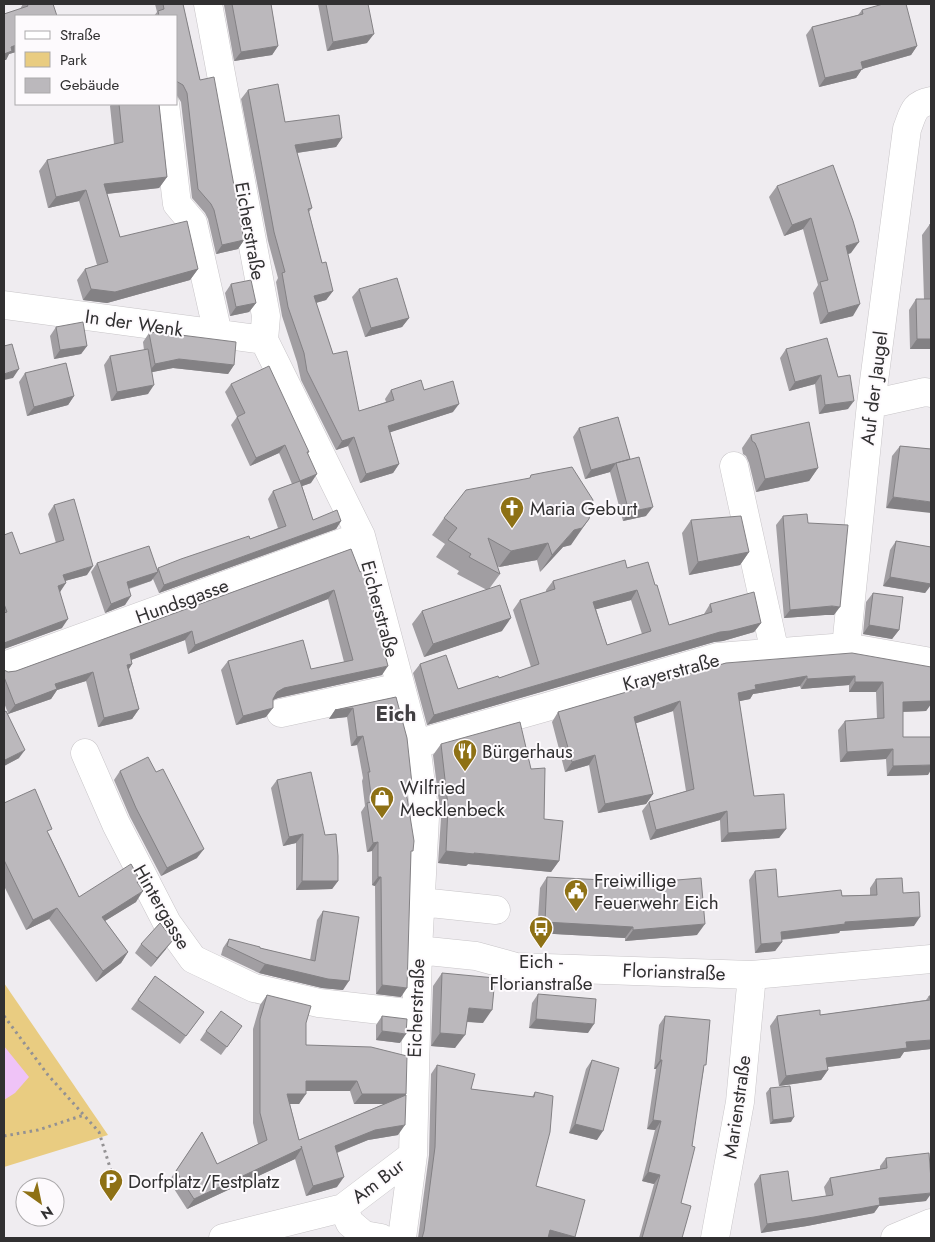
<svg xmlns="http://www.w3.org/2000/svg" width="935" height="1242" viewBox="0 0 935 1242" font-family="Jost,sans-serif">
<rect width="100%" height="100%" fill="#efecf0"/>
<path fill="#e9cc81" d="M4,983l104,152 -104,32z"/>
<path fill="#efc3f7" d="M4,1046l25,31 -14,16 -11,7z"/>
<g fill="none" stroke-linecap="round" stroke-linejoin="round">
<g stroke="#c8c5c8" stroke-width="29">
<path id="minor" d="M208,4l58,312 -2,24 97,196 55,208 9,73 -7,133 -5,205 -11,83
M165,104l12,100 16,19 25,111
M4,305l260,35
M871,404l54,-12 6,1
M734,466l41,187
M846,647l25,-243 36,-275c6,-15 6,-25 24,-28
M4,666l357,-130
M281,713l120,-26
M416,744l127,-36 175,-51 128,-10 85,15
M85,753l31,71 51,99 26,36 61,29 65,15 97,11
M421,902l75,8
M418,950l58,6 40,11 236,8 179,-16
M343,1208l7,15 14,12 17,3
M223,1238l120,-30 70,-53
M715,1238l25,-136 12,-127
M895,1238l36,-15"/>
</g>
<path stroke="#939193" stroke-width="3" stroke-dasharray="2.5 4" stroke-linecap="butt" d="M4,1016l44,59 51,57 13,42
M4,1136l34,-6 46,-15"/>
<use href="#minor" stroke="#fff" stroke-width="28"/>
</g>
<path fill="#a19ea2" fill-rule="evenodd" d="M23,4h30l-37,12v36l-7,2 -3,6h-2v-46l16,-5z
M155,4h28l17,76 44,160 -6,9 -22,5 -8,-35 -3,-6 -13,-15 -11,-96 -5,-8v-78h-22l3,-4z
M225,4h46l7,42 -6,9 -38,6 -10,-56z
M318,4h50l-1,39 -40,8z
M862,10l55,36 -6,9 -49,14 -6,9 -37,9 -13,-52 6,-8 46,-12z
M248,90l37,32 57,16 -6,9 -39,6 15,55 -3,4 13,51 11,28 -7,9 -10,3 17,51 26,57 27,-9 -1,-3 6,-9h33l29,22 -63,20 9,32 -6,9 -33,10 -12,-37 -12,4 -35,-70 -4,-18 -15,-46 -6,-34 2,-4 -10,-37 -27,-142z
M111,104h48l8,73 -8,11 -52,6 13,43 78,32 -8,11 -83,23 -24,-3 -6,-20 8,-11 12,-4 -18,-64 -31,7 -9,-37 8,-11 67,-16 -4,-38z
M777,186l74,67 -3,1 5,62 -33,8 -7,-31 5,-8 -15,-56 -19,7 -15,-39z
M930,224h1v125h-21l-1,-39 7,-11h8l-2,-64z
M231,284l25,19 -7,9 -19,4 -5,-23z
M359,289l50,29 -7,9 -37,10 -13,-40z
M56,327l31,19 -6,8 -27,5 -4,-23z
M149,333l85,32 -6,9 -55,-6 -21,4 -4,22 -37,7 -7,-36 6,-9 34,-6 -1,-8z
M786,349l52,28 10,32 -29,5 -4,-30 -26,7 -9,-33z
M25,373l49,23 -6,9 -41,11 -8,-34z
M231,384l78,68 -1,1 3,30 -9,3 11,34 28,1 -5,8 -177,64 -6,-14 -2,2 -22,8 -4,16 -20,8 -14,-41 6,-9 60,7 1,-2 92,-29 28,-11 -10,-29 5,-8 19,-7 -13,-31 -29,13 -19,-41 6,-8 -12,-25z
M618,417l28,99 -23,5 -13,-49 -25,7 -12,-42 6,-9z
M751,435l67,33 -9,13 -53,11 -7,-29 -3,-7 -3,-2 -1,-6z
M900,446l31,3 -45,59 6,-52z
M54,505l33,70 -22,6 -5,11 2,36 -58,21v-114l16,19 36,-11 -8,-29z
M783,516l51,99h-9l-41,3 -8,-93z
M444,518l127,27 -8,2 -23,25 -3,-12 -38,7 -2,-1 3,8 -11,15 13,42 -78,26 -12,-33 10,-13 65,-21 -30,-16 2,-3 -23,-14 9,-13 -13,-9z
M691,520l58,32 -9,13 -51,10 -7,-42z
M896,541l35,6v38l-6,8 -42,-7 7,-36z
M351,549l31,126 -104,23 -5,2 -7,17 -30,8 -15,-55 7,-9 83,8 33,-7 -16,-63 -140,55 -3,-14 -54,20 1,4 -3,5 10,40 -7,10 -34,8 -12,-46 -29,9 -6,9 -43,15 11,44 -15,8v-54l4,1 -4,-10v-33l4,2 8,-1z
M627,568l28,17 14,40 35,-11 6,-10 51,19 -7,9 -31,9 -9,1 -287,83 -14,-52 7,-9 38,25 41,-11 32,-11 -18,-57 7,-10 26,-8v-2l7,-9zM631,600l11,34 -35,11 -11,-36z
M873,593l26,37 -7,9 -29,-5 3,-32z
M726,663l205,4v37l-5,7 -23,1v25l25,38 -41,1 -1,-17 -46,3 -2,-32 7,-9 32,-2 -1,-27h-27v-7l-48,4 -1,-3 -47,8 -3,5 -11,2 15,95 32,33 -7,9 -58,4 -1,-22 -70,20 -8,-29 7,-9 37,-11 -13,-80 -37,12 17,71 -7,10 -48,9 -9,-48 -24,7 -13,-50 6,-10z
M396,697l10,96 5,61 -10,143 -25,-3 -1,-108 -3,-1v-34l-5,1 -6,-40 4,-6 -3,-25 1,-3 -6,-33 -6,1 -4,-29 -18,2 6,-9z
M441,744l90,25 13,50 15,42 -8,11 -83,-8 -2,2 -28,-3 3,-45 -8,-63z
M120,771l77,87 -36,18 -31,-59 -16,-37z
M277,780l48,55 13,46 -6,8 -36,1v-47l-13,3 -12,-58z
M4,803l45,31 30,63 61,-17 -2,3 -2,19 -31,19 23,31 -7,11 -25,19 -47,-63 -23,11 -22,-44z
M755,871l23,26 92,-2v-7l6,-9 27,14 11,33 -74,5 -1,2 -58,7 1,2 -7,9 -20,2 -6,-73z
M547,877l75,11 40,-3 3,-4 32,54 -72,6v-3l-88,-5 3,-45z
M323,911l20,79 -21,-2 -63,-15 -38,-18 2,-7 6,-9 31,9 50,12 7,-40z
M141,944l25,5 -15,18 -16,-14z
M442,973l41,50 -16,-1 -12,26 -24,-2 2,-60z
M155,976l49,36 -24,32 -49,-35z
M538,994l50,39 -59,-5 3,-25z
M267,995l39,28v22l100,49 -8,41 -30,5 -31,13v34l-31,9 -11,-37 -108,50 -18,-28 33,-49 15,32 41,-20 -5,-21v-94l7,-24zM306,1091h44l4,13h30l-85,36 -9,-36h9z
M929,996l2,53 -27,3 -4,6 -72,9v3l-7,10 -42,6 -9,-60 7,-10 43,-1 106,-15z
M382,1016l18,27 -24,-3v-15z
M665,1016l39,52 -23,135 1,35h-43l15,-54 -12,-3 13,-51 -8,-1 9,-60h-2l5,-44z
M242,1026l-21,29 -21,-15 6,-9z
M592,1060l5,80 -28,-7 17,-64z
M437,1065l34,24 61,8 3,-5 1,94 39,51 -1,1h-156l11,-83 2,-81z
M770,1088l21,34 -21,2 -4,-31z
M886,1158l40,43 -47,5 -5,7 -67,13 -46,7 -7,-49 6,-9 32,26 34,-5 -2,-9 6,-9 50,-9v-3z"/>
<path fill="#838184" d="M374,34l-7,9 -40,8 6,-9z
M16,45v7l-7,2 -3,6h-2v-6l7,-7z
M278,46l-6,9 -38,6 7,-9z
M917,46l-6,9 -49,14 -6,9 -37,9 6,-9 36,-16z
M342,138l-6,9 -47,7 6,-9z
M167,177l-8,11 -63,7 8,-11z
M86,190l-7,11 -31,7 8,-11z
M811,218l-8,11 -19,7 8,-11z
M244,240l-6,9 -22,5 6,-9z
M859,242l-8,11 -13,4 8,-11z
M198,269l-8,11 -83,23 -24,-3 8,-11z
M333,291l-7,9 -18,5 6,-9z
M256,303l-7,9 -19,4 6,-9z
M860,304l-7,12 -33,8 8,-11z
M409,318l-7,9 -37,10 6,-9z
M917,339h14v10h-21z
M87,346l-6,8 -27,5 6,-9z
M179,359l55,6 -6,9 -55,-6 -25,5 7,-9z
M19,369l-6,9 -9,2v-6z
M821,375l-6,9 -26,7 6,-9z
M154,385l-6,9 -37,7 6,-9z
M74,396l-6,9 -41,11 7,-9z
M854,401l-6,8 -29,5 6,-9z
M459,404l-6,8 -71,23 6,-9z
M354,437l-6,9 -12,4 6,-9z
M285,445l-6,8 -29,13 6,-8z
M630,459l-14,4 -6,9 -25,7 6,-9z
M399,464l-6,9 -33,10 6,-9z
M818,468l-9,13 -53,11 9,-13z
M317,474l-6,9 -17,6 6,-8z
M893,497l38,5v11l-45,-5z
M653,507l-7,9 -23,5 6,-9z
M589,519l-18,26 -8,2 -23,25 12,-17 22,-25z
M341,521l-5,8 -177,64 5,-8z
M548,543l-11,17 -38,7 12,-16z
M749,552l-9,13 -51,10 9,-13z
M93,566l-6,9 -30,8 6,-8z
M158,572l-7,9 -31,10 7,-9z
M890,577l41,7v1l-6,8 -42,-7z
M66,583l-6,9 -8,3 6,-9z
M334,590l-6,9 -140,55 7,-9z
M637,590l-6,10 -45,12 7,-10z
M131,596l-6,9 -20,8 6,-9z
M832,606l8,1 -6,8h-9l-41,3 6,-8z
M511,618l-9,13 -78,26 9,-13z
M68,619l-6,9 -58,21v-6z
M761,623l-7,9 -31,9 -9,1 -287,83 7,-10 286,-83z
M869,625l30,5 -7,9 -29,-5z
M192,631l-7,9 -62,23 7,-9z
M132,664l-6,9 1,-8z
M388,666l-6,9 -104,23 -7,3 6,-9 7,-4z
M93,672l-7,9 -29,9 -6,9 -43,15 7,-9 40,-21z
M807,676l-7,10 -47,8 -3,5 -19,4 7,-10 17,-8z
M855,676l-6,9 -48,4 6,-10z
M855,682h28l-7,10h-27z
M680,701l-7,10 -45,15 6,-9z
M931,701v3l-5,7 -30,1 7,-10z
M273,708l-7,9 -30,8 7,-9z
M353,708l-6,9 -18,2 6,-9z
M139,709l-7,10 -34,8 6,-9z
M363,736l-6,9 -6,1 6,-9z
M893,749l-7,10 -46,3 7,-10z
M25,750l-6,8 -15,8v-5l1,-1z
M595,755l-6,10 -24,7 7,-10z
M931,765v5l-3,5 -41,1 6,-10z
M412,784l-6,9 -1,-8z
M653,794l-7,10 -48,9 7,-9z
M727,811l-7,9 -70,20 6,-10z
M786,829l-7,9 -58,4 7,-9z
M303,834l-7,9 -13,3 6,-9z
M378,842l-6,9 -5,1 6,-9z
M204,849l-7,9 -36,18 6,-8z
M446,851l28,2 85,8 -8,11 -83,-8 -2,2 -28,-3z
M378,877h3l-6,9 -3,-1z
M302,881h36l-6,8 -36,1z
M143,891l-7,11 -41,25 7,-10z
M57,908l-8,11 -23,11 7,-10z
M920,917l-6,9 -74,5 -1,2 -64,7 6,-8 64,-10z
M545,922l88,5 -8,11 -88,-5z
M705,924l-8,11 -72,6 8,-11z
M173,940l-7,9 -15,18 6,-9z
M782,942l-7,9 -20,2 6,-9z
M128,952l-7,11 -25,19 7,-11z
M265,964l84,17 -6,9 -21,-2 -63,-15z
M382,985l25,3 -6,9 -25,-3z
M469,1008l23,2 -9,13 -23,-2z
M536,1019l58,5 -6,9 -59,-5z
M382,1031l24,3 -6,9 -24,-3z
M440,1033l25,2 -10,13 -24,-2z
M931,1040v9l-27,3 -4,6 -81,10 7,-10 80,-16z
M660,1060h2l-6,9h-2z
M828,1070l-7,10 -42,6 7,-10z
M306,1081h51l-7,10h-51z
M287,1094h19l-7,10h-19z
M362,1094h44l-7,10h-45z
M794,1117l-3,5 -21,2 3,-4z
M653,1120l8,1 -6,9 -8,-1z
M575,1124l28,7 -6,9 -28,-7z
M405,1125l-7,10 -30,5 -40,16 7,-10 40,-16z
M302,1148l-7,11 -108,50 7,-10z
M648,1172l12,3 -6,9 -12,-3z
M344,1177l-7,10 -31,9 7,-10z
M931,1193v1l-5,7 -47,5 -5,7 -67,13 -46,7 6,-9 112,-26z
M550,1230l25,7 -1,1h-30z"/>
<path fill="#bbb8bc" stroke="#838184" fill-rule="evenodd" d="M27,4h26l4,12h-41v29l-5,2 1,4 -8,3v-40l24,-8z
M163,4h20l17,76 14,-3 30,163 -22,5 -8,-35 -3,-6 -13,-15 -11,-96 -4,-8 -7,-4v-65h-17l-1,-5 6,-2z
M232,4h39l7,42 -37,6z
M326,4h42l6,30 -41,8z
M883,4h23l11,42 -56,16 2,7 -38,9 -13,-51 51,-13 -1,-4z
M278,84l7,38 54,-7 3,23 -47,7 17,63 -4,1 14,54 4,-1 7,29 -19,5 19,58 14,-3 12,60 35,-11 -3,-10 30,-10 3,10 29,-9 6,23 -71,22 11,38 -33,10 -12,-37 -12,4 -35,-70 -3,-18 -16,-46 -6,-34 3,-1 -11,-40 -26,-142z
M119,104h40l8,73 -63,7 16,53 67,-16 11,48 -83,23 -24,-3 -6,-20 23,-7 -22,-72 -30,7 -9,-37 76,-18z
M833,165l20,56 6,21 -13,4 14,58 -32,9 -8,-31 8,-2 -17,-62 -19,7 -15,-39z
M930,224h1v115h-14l-1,-40h15z
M397,278l12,40 -38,10 -12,-39z
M251,280l5,23 -20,4 -5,-23z
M83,322l4,24 -27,4 -4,-23z
M157,332l79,10 -2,23 -55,-6 -24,5 -6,-31z
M827,338l11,39 12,-2 4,26 -29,4 -4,-30 -26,7 -9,-33z
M12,344l7,25 -15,5v-28z
M148,349l6,36 -37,7 -7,-36z
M66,363l8,33 -40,11 -9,-34z
M269,366l40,86h-2l10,22 -17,7 -15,-36 -29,13 -19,-41 8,-4 -14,-29z
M618,417l12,42 -39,11 -12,-42z
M809,422l9,46 -53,11 -7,-29 -3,-7 -3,-2 -1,-6z
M900,446l31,3v53l-38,-5z
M639,457l14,50 -24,5 -13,-49z
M572,467l21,33 -4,19 -7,9 -8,2 -22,25 -4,-12 -37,8 -23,-13 12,36 -31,-17 2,-3 -23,-14 9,-12 -13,-10 22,-28 64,-12 1,-3z
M300,481l13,39 24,-10 4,11 -177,64 -6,-17 23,-9 68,-23 1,3 36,-13 -13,-35z
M74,499l19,67 -30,9 3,8 -8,3 10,33 -64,24v-30l3,-1 -3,-8v-69l8,-3 8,22 44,-14 -10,-35z
M807,514l1,9 40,2 -8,82 -8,-1 -42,4 -7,-94z
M741,516l8,36 -51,10 -7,-42z
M896,541l35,6v37l-41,-7z
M149,546l9,26 -31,10 4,14 -20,8 -14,-41z
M351,549l9,23 3,-1 25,95 -104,22 -7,4 -4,7v9l-30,8 -15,-55 75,-21 8,29 42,-9 -19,-70 -139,55 -3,-14 -62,23 2,10 -5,1 12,44 -35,9 -11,-46 -38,12 2,5 -42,16 -11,-28v-7l4,2 8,-1z
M625,560l2,8 21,-6 7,23h2l12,40 43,-13 -2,-8 44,-12 7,31 -31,8 -10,1 -286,83 -14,-51 26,-9 12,34 40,-13 1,2 40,-14 -19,-64 35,-11 -2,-8zM637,590l14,41 -44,14 -14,-43z
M500,585l11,33 -78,26 -11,-33z
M873,593l30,4 -4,33 -30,-5z
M852,653l79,14v34l-28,1v35h28v28l-38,1v-17l-46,3 -2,-31 39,-3 -1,-36h-28v-6l-48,3v-3l-52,9 1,4 -18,4 16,103 30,-2 2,35 -58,4 -1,-22 -71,19 -7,-28 45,-13 -14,-88 -46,16 19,77 -48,10 -10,-49 -23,7 -14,-50 168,-49z
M396,697l11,41 5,46 -7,1 9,56 -1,10h-2l-4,137 -25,-3 -1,-108h-3v-35l-5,1 -6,-40 5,-1 -4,-30h2l-7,-36 -6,1 -4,-29 -18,2z
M6,711l19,39 -20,10 -1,-2v-46z
M520,722l11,47 14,-1 -1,51 19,2 -4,40 -85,-8v1l-28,-3 2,-45 -7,-62z
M148,757l8,15 7,-3 41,80 -37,19 -31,-60 -16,-37z
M311,772l14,63 11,-1 2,22v25h-36l1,-47 -14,3 -12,-57z
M35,789l17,40 -5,2 32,66 52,-33 9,16 -3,2 6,9 -41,26 26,35 -25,19 -46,-63 -24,12 -29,-60v-57z
M776,869l2,28 63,-7 1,6 35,-1 -1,-16 26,-1 1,15 16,-1 1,25 -75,5v2l-64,8 1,10 -21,2 -6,-73z
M547,877l75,4v7l43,-3v-4l36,-3 4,46 -72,6v-3l-88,-5z
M323,911l36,6 -10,64 -21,-2 -63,-15 -38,-18 2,-7 31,8v1l55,13z
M160,923l13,17 -16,18 -16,-14z
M442,973l53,5 -3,32 -23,-2 -4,27 -25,-2z
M155,976l49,36 -18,24 -48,-36z
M538,994l58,5 -2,25 -58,-5z
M267,995l44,11 -5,17v22l65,2 36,9 -1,38h-44l-5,-13h-51v13h-19l12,46 107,-45 -1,30 -30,5 -40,16 9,31 -31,9 -12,-40 1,2 -108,51 -18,-28 26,-39 15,32 50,-24 -7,-27v-94z
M929,996h2v44l-25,2 1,6 -81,10 2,12 -42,6 -9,-60 43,-6v5l110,-15z
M221,1011l21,15 -15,21 -21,-16z
M382,1016l25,3 -1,15 -24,-3z
M665,1016l45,4 -4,45h-2l-12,81 3,1 -14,56 10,3 -9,32h-40l18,-63 -12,-3 13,-51 -8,-1 9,-60h-2z
M592,1060l27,8 -16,63 -28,-7z
M437,1065l38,9 -4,15 63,8 1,-5 18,4 -3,36 -14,54 49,14 -10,37 -25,-7 -2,8h-126l2,-7 11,-84z
M790,1086l4,31 -21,3 -3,-32z
M929,1153l2,27v13l-52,5 1,7 -66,12 -47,7 -7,-49 28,-4 4,30 41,-6 -3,-17 57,-10 -1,-10z"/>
<defs>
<g id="church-pin" transform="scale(1.25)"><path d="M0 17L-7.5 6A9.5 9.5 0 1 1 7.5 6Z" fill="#8e7115" stroke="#fdfafd"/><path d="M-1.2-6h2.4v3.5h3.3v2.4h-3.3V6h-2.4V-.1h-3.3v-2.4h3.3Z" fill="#fff"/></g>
<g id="restaurant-pin" transform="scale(1.25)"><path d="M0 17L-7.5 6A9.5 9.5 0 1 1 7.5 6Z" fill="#8e7115" stroke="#fdfafd"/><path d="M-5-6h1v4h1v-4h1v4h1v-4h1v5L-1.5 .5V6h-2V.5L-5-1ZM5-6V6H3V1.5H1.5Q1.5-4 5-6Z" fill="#fff"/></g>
<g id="shop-pin" transform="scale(1.25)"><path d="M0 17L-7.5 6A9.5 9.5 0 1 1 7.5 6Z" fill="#8e7115" stroke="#fdfafd"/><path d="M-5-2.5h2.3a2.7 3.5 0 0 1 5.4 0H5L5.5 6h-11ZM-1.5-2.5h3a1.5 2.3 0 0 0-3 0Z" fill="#fff"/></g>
<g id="civic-pin" transform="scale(1.25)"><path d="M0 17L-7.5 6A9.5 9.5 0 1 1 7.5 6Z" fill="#8e7115" stroke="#fdfafd"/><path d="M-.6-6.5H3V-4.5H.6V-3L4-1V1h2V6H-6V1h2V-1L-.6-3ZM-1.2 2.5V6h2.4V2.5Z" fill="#fff"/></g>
<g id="bus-pin" transform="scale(1.25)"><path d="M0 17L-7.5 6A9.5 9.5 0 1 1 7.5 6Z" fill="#8e7115" stroke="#fdfafd"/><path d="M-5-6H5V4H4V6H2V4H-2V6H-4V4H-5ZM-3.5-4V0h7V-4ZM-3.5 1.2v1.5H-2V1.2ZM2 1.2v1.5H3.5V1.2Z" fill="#fff"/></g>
<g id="parking-pin" transform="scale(1.25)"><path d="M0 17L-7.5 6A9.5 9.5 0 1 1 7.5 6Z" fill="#8e7115" stroke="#fdfafd"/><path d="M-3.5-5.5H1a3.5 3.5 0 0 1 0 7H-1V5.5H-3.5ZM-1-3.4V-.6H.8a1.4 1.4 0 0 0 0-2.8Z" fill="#fff"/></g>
</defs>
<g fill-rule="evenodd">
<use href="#church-pin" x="512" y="508"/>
<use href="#restaurant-pin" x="465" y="751"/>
<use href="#shop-pin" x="382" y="798"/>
<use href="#civic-pin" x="576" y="891"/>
<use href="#bus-pin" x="541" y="928"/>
<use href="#parking-pin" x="111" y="1181"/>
</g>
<g text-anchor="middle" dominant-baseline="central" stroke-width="4" stroke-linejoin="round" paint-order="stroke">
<g font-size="19" fill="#313031" stroke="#fdfafd">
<text transform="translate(250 231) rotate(80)">Eicherstraße</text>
<text transform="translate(134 323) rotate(8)">In der Wenk</text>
<text transform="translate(874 388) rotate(-83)">Auf der Jaugel</text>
<text transform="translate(182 601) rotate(-20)">Hundsgasse</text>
<text transform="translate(380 609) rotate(75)">Eicherstraße</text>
<text transform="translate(671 672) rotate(-15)">Krayerstraße</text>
<text transform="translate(162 907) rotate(60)">Hintergasse</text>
<text transform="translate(674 972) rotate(2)">Florianstraße</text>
<text transform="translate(416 1008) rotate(-88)">Eicherstraße</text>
<text transform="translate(737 1107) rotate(-82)">Marienstraße</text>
<text transform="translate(378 1181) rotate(-37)">Am Bur</text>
</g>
<g font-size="19" fill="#313031" stroke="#fdfafd" text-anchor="start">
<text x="530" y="508">Maria Geburt</text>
<text x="482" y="751">Bürgerhaus</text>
<text x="400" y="787">Wilfried<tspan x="400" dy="22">Mecklenbeck</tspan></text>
<text x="594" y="880">Freiwillige<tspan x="594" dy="22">Feuerwehr Eich</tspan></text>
<text x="541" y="961" text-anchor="middle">Eich -<tspan x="541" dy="22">Florianstraße</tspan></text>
<text x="128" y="1181">Dorfplatz/Festplatz</text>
</g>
<g font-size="21" font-weight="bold" fill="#413f42" stroke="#fdfafd">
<text x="396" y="714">Eich</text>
</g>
</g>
<rect width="935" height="1242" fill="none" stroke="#313031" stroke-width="10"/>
<rect x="15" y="15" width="162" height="90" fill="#fdfafd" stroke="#aba9ab"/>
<rect x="25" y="31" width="25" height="8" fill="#ffffff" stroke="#aba9ab"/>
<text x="60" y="40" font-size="15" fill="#313031">Straße</text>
<rect x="25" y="52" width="25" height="15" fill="#e9cc81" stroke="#aba9ab"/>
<text x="60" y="65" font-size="15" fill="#313031">Park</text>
<rect x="25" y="78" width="25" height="15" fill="#bbb8bc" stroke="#aba9ab"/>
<text x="60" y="90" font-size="15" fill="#313031">Gebäude</text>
<g transform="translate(40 1202) rotate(147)"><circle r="24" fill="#fdfafd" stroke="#aba9ab"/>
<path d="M0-4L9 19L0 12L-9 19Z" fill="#8e7115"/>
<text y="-8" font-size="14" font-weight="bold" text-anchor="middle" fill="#313031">N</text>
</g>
</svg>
